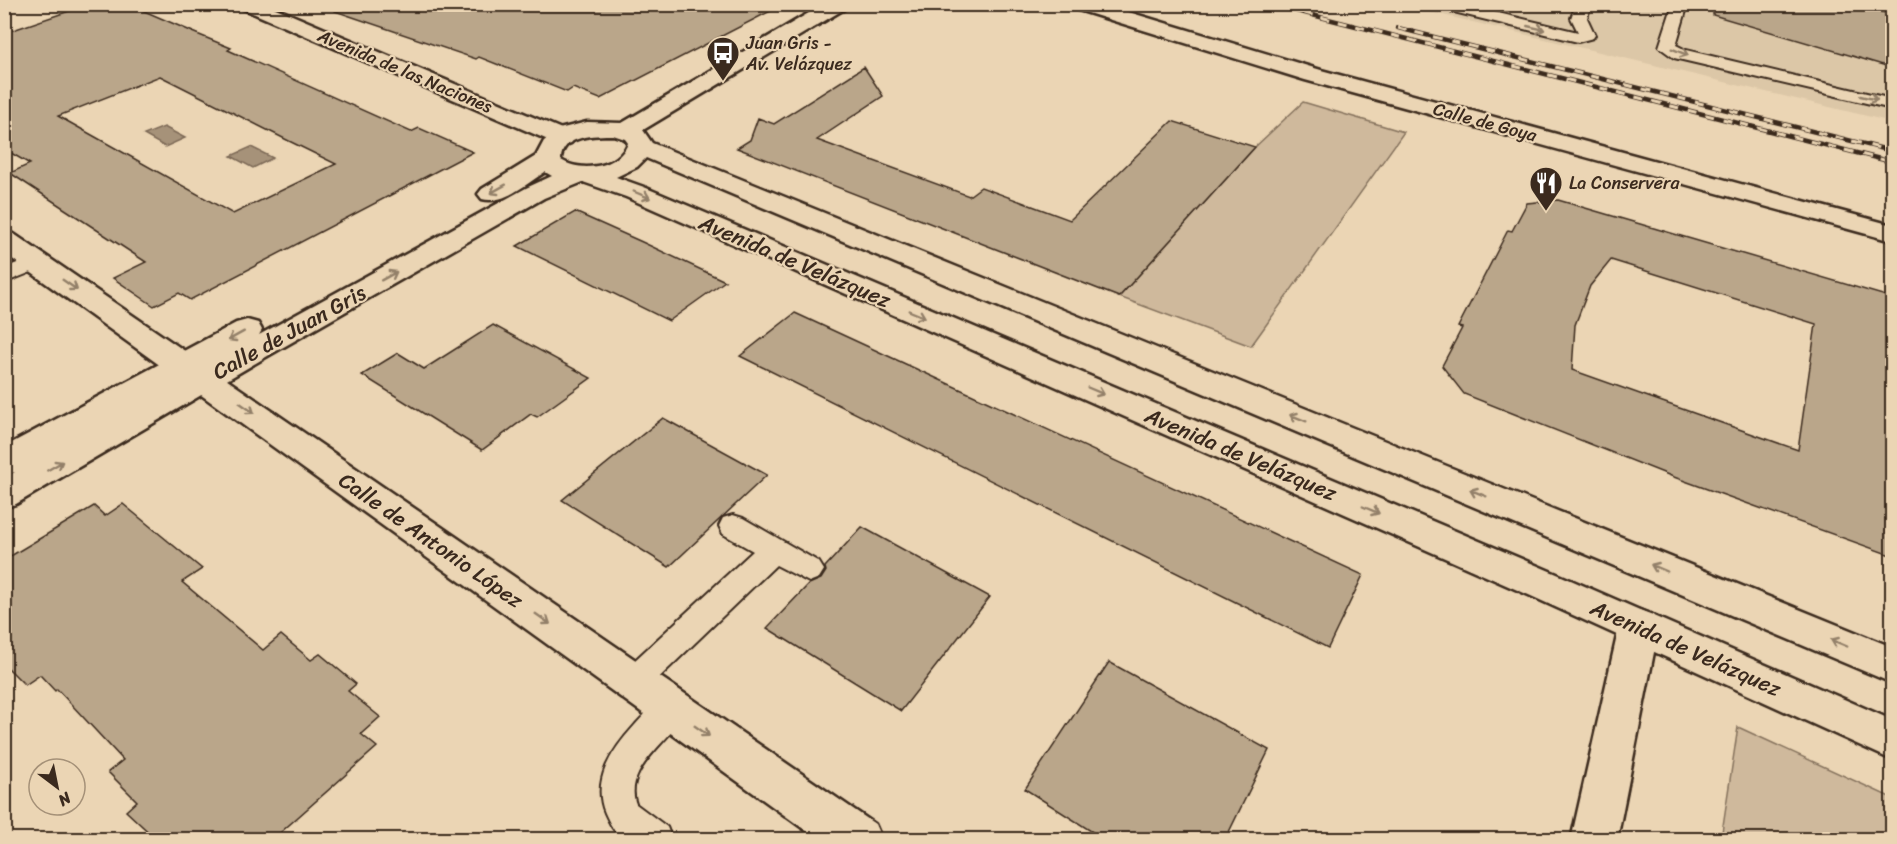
<svg xmlns="http://www.w3.org/2000/svg" width="1897" height="844" viewBox="0 0 1897 844" font-family="Sriracha,sans-serif">
<rect width="100%" height="100%" fill="#ebd5b4"/>
<filter id="ink" filterUnits="userSpaceOnUse"><feTurbulence type="fractalNoise" baseFrequency=".0167" numOctaves="2"/><feDisplacementMap in="SourceGraphic" scale="12" xChannelSelector="R" yChannelSelector="G"/><feConvolveMatrix kernelMatrix="1 2 1 2 8 2 1 2 1" color-interpolation-filters="sRGB"/></filter>
<g filter="url(#ink)">
<path fill="#dcc7a7" d="M1401,5h491v117l-280,-67z"/>
<path fill="#cfb99c" stroke="#85725d" stroke-width="1.5" d="M1303,102l101,30 -153,214 -132,-49 136,-150z
M1738,727l154,71v41h-171z"/>
<path fill="#a69279" stroke="#7b6855" stroke-width="1.5" d="M164,127l21,11 -20,9 -21,-12z
M251,147l22,11 -20,10 -22,-12z"/>
<path fill="#baa68a" stroke="#3b2a1e" stroke-width="1.5" fill-rule="evenodd" d="M90,4h38l65,28h-1l39,16 -3,2 183,82 8,-4 54,24 -283,148 -11,-7 -25,13 -41,-28 33,-16 -136,-89 20,-9 -26,-15v-116zM160,76l127,64 49,24 -103,50 -175,-98z
M336,4h448l-184,95 -27,-11 -6,4 -88,-35 -3,2 -141,-48z
M1714,4h140l39,11v53l-180,-53z
M864,67l19,29 -66,44 152,56 12,-9 89,33 102,-99 83,26 -136,150 -382,-149 13,-8 8,-22 16,6z
M1558,200l335,98v258l-222,-80 -207,-82 -22,-28 20,-38 -4,-1 50,-97 4,1 15,-28zM1611,260l205,64 -18,126 -226,-80 3,-45 15,-39z
M575,212l67,30 83,39 -56,40 -152,-75z
M795,313l568,262 -35,73 -588,-292z
M493,325l98,53 -54,39 -6,-3 -49,36 -120,-75 36,-22 26,16z
M663,418l104,57 -98,92 -107,-67z
M123,504l79,65 -20,13 81,68 18,-15 30,25 9,-6 36,30 -8,7 32,26 -19,17 16,13 -105,93h-115l-31,-29 11,-10 -29,-29 15,-12 -66,-71 -2,2 -15,-16 -15,10 -21,-21v-104l90,-54 11,10z
M862,527l128,70 -89,114 -134,-83 42,-44 12,-5 5,-8 -1,-4z
M1109,662l160,88 -44,90h-120l-80,-51z"/>
<g fill="none" stroke-linecap="round" stroke-linejoin="round">
<g stroke="#3b2a1e" stroke-width="4">
<path id="lane" d="M1431,4h29l118,28 -7,-14 5,-14h15l-4,14 8,17 -2,3 -15,4 -145,-35z
M1673,4h15l-12,41 10,5 206,49v10l-218,-51 -15,-11z
M36,256l8,1 3,5 -3,5 -40,16v-15z
M733,515l10,3 76,44 5,8 -5,8 -10,4 -33,-17 -133,128 -11,4 -11,-4 -5,-10 5,-10 132,-122 -30,-17 -4,-8 4,-8z
M671,695l12,5 4,10c-13,29 -65,58 -51,94l31,23 5,13h-49c-9,-8 -13,-16 -18,-27 -14,-33 8,-64 30,-88 11,-12 21,-24 36,-30z"/>
</g>
<g stroke="#3b2a1e" stroke-width="5">
<path id="street" d="M238,4h28l305,129 4,5 -4,5 -8,2 -8,-2 -314,-135z
M1069,4h33l219,66 571,155v16l-587,-161 -233,-72z
M4,232l10,2 108,74 753,516 7,16h-63l-815,-587z
M1639,610l14,5 6,12 -42,213h-46l48,-213 6,-12z"/>
</g>
<g stroke="#3b2a1e" stroke-width="5">
<path id="secondary" d="M824,4h25l-3,4 -203,122 9,13 1240,504v36l-1246,-525 -9,9 -21,10 28,10 913,387 335,146v40l-361,-164 -905,-399 -43,-15 -39,16 -278,159 -250,147 -12,4v-30l11,-6 -11,3v-28l232,-124 11,-3 11,3 4,7 -3,5 267,-147 26,-12 -7,-4c-18,11 -41,33 -63,27l-4,-5 4,-5 54,-33 8,-15 15,-12 28,-7 35,1zM613,135l12,4 3,4c-9,25 -47,30 -67,17 0,-25 34,-25 52,-25z"/>
</g>
<use href="#lane" fill="#ebd5b4" fill-rule="evenodd"/>
<use href="#street" fill="#ebd5b4" fill-rule="evenodd"/>
<use href="#secondary" fill="#ebd5b4" fill-rule="evenodd"/>
<g stroke="#3b2a1e" stroke-width="4.5">
<path id="rail" d="M1269,4l623,158
M1398,28l494,123"/>
</g>
<use href="#rail" stroke="#ebd5b4" stroke-width="3" stroke-dasharray="9" stroke-linecap="butt"/>
</g>
<defs><path id="oneway-shaft" d="M-6 0H5M1.5-3L5.5 0L1.5 3" fill="none" stroke-width="1.6" stroke-linecap="round" stroke-linejoin="round" transform="scale(1.5)"/></defs>
<g stroke="#938069">
<use href="#oneway-shaft" transform="translate(1536 28) rotate(13)"/>
<use href="#oneway-shaft" transform="translate(1680 52) rotate(22)"/>
<use href="#oneway-shaft" transform="translate(1869 98) rotate(13)"/>
<use href="#oneway-shaft" transform="translate(498 189) rotate(151)"/>
<use href="#oneway-shaft" transform="translate(642 195) rotate(23)"/>
<use href="#oneway-shaft" transform="translate(389 276) rotate(-29)"/>
<use href="#oneway-shaft" transform="translate(70 285) rotate(35)"/>
<use href="#oneway-shaft" transform="translate(917 314) rotate(23)"/>
<use href="#oneway-shaft" transform="translate(236 336) rotate(151)"/>
<use href="#oneway-shaft" transform="translate(1096 391) rotate(23)"/>
<use href="#oneway-shaft" transform="translate(247 408) rotate(35)"/>
<use href="#oneway-shaft" transform="translate(1298 418) rotate(-158)"/>
<use href="#oneway-shaft" transform="translate(55 466) rotate(-30)"/>
<use href="#oneway-shaft" transform="translate(1478 493) rotate(-158)"/>
<use href="#oneway-shaft" transform="translate(1371 510) rotate(23)"/>
<use href="#oneway-shaft" transform="translate(1659 568) rotate(-157)"/>
<use href="#oneway-shaft" transform="translate(543 619) rotate(35)"/>
<use href="#oneway-shaft" transform="translate(1839 643) rotate(-157)"/>
<use href="#oneway-shaft" transform="translate(702 731) rotate(35)"/>
</g>
</g>
<defs>
<g id="bus-pin" transform="scale(1.725)"><path d="M0 17L-7.5 6A9.5 9.5 0 1 1 7.5 6Z" fill="#3b2a1e" stroke="#ebd5b4"/><path d="M-5-6H5V4H4V6H2V4H-2V6H-4V4H-5ZM-3.5-4V0h7V-4ZM-3.5 1.2v1.5H-2V1.2ZM2 1.2v1.5H3.5V1.2Z" fill="#fff"/></g>
<g id="restaurant-pin" transform="scale(1.725)"><path d="M0 17L-7.5 6A9.5 9.5 0 1 1 7.5 6Z" fill="#3b2a1e" stroke="#ebd5b4"/><path d="M-5-6h1v4h1v-4h1v4h1v-4h1v5L-1.5 .5V6h-2V.5L-5-1ZM5-6V6H3V1.5H1.5Q1.5-4 5-6Z" fill="#fff"/></g>
</defs>
<g fill-rule="evenodd">
<use href="#bus-pin" x="723" y="53"/>
<use href="#restaurant-pin" x="1546" y="183"/>
</g>
<g text-anchor="middle" dominant-baseline="central" stroke-width="4.5" stroke-linejoin="round" paint-order="stroke">
<g font-size="18" fill="#3b2a1e" stroke="#ebd5b4" text-anchor="start">
<text x="746" y="43">Juan Gris -<tspan x="746" dy="21">Av. Velázquez</tspan></text>
<text x="1569" y="183">La Conservera</text>
</g>
<g font-size="18" fill="#3b2a1e" stroke="#ebd5b4">
<text transform="translate(405 71) rotate(23)">Avenida de las Naciones</text>
<text transform="translate(1485 122) rotate(15)">Calle de Goya</text>
</g>
<g font-size="22" fill="#3b2a1e" stroke="#ebd5b4">
<text transform="translate(795 261) rotate(23)">Avenida de Velázquez</text>
<text transform="translate(289 332) rotate(-29)">Calle de Juan Gris</text>
<text transform="translate(1241 454) rotate(23)">Avenida de Velázquez</text>
<text transform="translate(431 540) rotate(35)">Calle de Antonio López</text>
<text transform="translate(1686 648) rotate(24)">Avenida de Velázquez</text>
</g>
</g>
<rect width="1897" height="844" fill="none" stroke="#ebd5b4" stroke-width="24"/>
<rect x="12" y="12" width="1873" height="820" fill="none" stroke="#3b2a1e" stroke-width="2" filter="url(#ink)"/>
<g transform="translate(57 787) rotate(148)"><circle r="28" fill="#ebd5b4" stroke="#a59178" stroke-width="1.5"/>
<path d="M0-4.5L10 22L0 15L-10 22Z" fill="#3b2a1e"/>
<text y="-9" font-size="16" font-weight="bold" text-anchor="middle" fill="#3b2a1e">N</text>
</g>
</svg>
